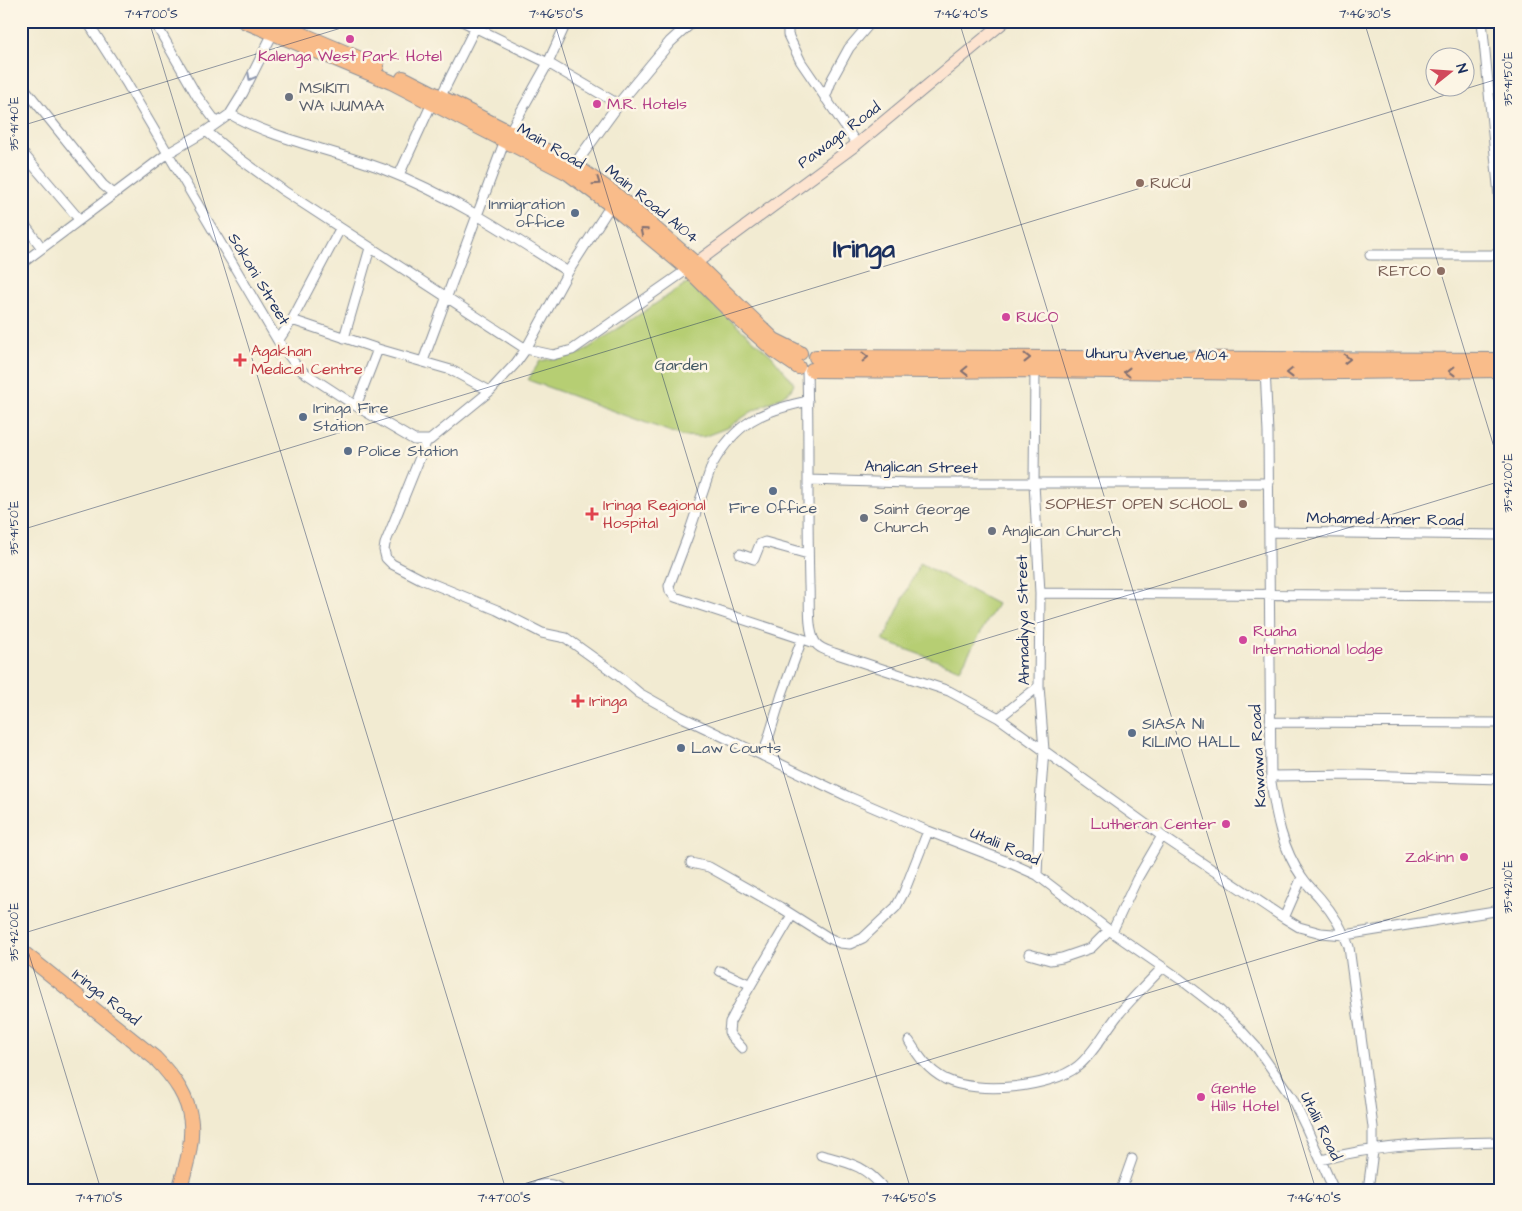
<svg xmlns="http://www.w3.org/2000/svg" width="1522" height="1211" viewBox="0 0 1522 1211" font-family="'Architects Daughter',sans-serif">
<rect width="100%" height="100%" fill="#fcf5e5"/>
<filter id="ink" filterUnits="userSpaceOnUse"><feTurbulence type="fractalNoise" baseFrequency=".02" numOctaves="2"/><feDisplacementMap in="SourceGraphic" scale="10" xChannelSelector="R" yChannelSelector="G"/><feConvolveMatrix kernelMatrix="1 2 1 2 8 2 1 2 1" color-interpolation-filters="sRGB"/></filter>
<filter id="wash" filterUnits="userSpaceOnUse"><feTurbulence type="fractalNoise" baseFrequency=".0096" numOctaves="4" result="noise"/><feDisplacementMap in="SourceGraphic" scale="20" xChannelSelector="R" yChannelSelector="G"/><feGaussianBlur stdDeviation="1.12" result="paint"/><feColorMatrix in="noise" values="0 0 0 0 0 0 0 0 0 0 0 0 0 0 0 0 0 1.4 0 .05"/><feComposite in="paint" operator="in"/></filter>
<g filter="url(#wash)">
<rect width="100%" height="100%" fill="#f2ebd2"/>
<path fill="#b6ce73" stroke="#687e68" d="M687,283l84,72 23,28 -3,7 -10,7 -30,15 -22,15 -26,10 -21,-1 -154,-56 12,-19 41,-8z
M920,563l77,41 -37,65 -77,-28z"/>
</g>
<g filter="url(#ink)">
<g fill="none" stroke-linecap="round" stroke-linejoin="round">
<g stroke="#868d98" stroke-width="11">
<path id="minor" d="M87,21l39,61 152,259 21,28 57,37 58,34h16l60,-49 26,-28 10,-14 42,-77 43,-67
M154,21l43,75 20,27
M462,21l86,42 70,41
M788,21v14l13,27 56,82
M1482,21l19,195
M21,84l54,67 28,34 11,9 53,-40 39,-23 24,-17 13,-21 30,-60
M441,96l34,-68
M825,98l7,-19 17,-31 23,-27
M230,114c45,26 104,36 153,55 67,26 126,65 185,103
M206,131l26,22 52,38 242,158 27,6 19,-5 116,-81
M510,131l38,-68 19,-42
M21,151l58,68
M399,175l33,-72
M21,220l21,28
M1370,255h131
M21,264l93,-70
M292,320l48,-91
M344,338l26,-90
M278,341l14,-21 86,29 73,21 39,21
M423,361l82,-221
M1265,368l3,65 3,349c5,33 11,67 31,95 5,8 12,14 18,21 12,14 23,31 29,49l24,180v24l-5,39
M1035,370l-1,113 6,110 -1,93 5,64 -4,53 -3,72
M807,371c2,72 0,143 2,214 1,15 -2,44 6,57 3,6 13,9 19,11l115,38 50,27 163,118 122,82 15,9 22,6 24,2 156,-25
M1501,379v13
M808,401c-47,10 -72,21 -96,64l-24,71 -19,50 1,5 5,6 140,46
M356,406l22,-57
M427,440l-42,104 -1,6 2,8 6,6 29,15 76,31 45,23 24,5 53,38 20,17 41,23 167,80 81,35 80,31 29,13 72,55 71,49 35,27 23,21 19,21 35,50 13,27 29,65
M808,480l101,3h360
M1269,532l232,3
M740,554l14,5 6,-15 5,-2 43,12
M1040,593l461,3
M999,718l40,-32
M1270,722l231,1
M763,756l19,-62 20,-55
M1272,776l86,-1 143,4
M691,863l18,4 71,40 49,31 11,5 10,1 13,-6 33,-31 8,-15 24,-61
M1284,918l18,-41
M1112,932l25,-53 25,-43
M1029,954l21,6 12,-2 29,-10 18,-18
M720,971l31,14
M909,1041c10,16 19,29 36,38 32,16 106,9 133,-13 16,-13 27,-35 40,-51 14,-17 30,-32 45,-48
M742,1048l-11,-12 -2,-4 1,-10 9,-17 53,-90
M821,1155c29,8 44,10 64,35
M1321,1160c58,-16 120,-17 180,-18
M526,1190c11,-5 25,-10 35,0
M1121,1190l11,-31"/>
</g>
<g stroke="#868d98" stroke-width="12">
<path id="tertiary" d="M570,171l51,-70 49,-59 23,-21"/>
</g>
<g stroke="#868d98" stroke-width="13">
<path id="secondary" d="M689,268l168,-124 148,-123"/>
</g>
<g stroke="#868d98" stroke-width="16">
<path id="trunk" d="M244,21l147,61 177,91 43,32 77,64 43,43 45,40 22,15
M271,21l106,45
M403,78l171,87 41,29 80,69 79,77 26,13
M816,357l685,3
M812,370l123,1 100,-1 230,3 236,-3
M21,951l134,107c45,46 42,74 24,132"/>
</g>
<use href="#minor" stroke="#fff" stroke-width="9"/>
<use href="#tertiary" stroke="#fff" stroke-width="10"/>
<use href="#secondary" stroke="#fde4d0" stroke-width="11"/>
<use href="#trunk" stroke="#f9bc8a" stroke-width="14"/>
</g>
<defs><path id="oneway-chevron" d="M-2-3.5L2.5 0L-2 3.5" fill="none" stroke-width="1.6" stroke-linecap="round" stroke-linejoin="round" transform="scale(1.25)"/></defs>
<use stroke="#8d97ae" href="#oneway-chevron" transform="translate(251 77) rotate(118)"/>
<g stroke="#7f6e72">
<use href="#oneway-chevron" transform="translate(597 182) rotate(35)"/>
<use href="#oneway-chevron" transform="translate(643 231) rotate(-140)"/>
<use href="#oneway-chevron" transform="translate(865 357) rotate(-1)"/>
<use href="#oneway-chevron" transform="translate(1027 358)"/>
<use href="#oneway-chevron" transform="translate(1347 359) rotate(1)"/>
<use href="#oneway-chevron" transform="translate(965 371) rotate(179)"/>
<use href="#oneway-chevron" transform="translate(1452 371) rotate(179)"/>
<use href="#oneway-chevron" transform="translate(1127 372) rotate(-179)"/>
<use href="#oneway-chevron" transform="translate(1290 373) rotate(179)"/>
</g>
</g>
<path fill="none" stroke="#1b2f5e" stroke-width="1" stroke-opacity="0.45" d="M149,21l357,1169M554,21l357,1169M959,21l357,1169M1364,21l137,449M21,126l343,-105M21,530l1480,-452M21,928l80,262M21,934l1480,-453M504,1190l997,-305"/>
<g fill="#d1479c" stroke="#fcf5e5" stroke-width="2">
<circle cx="350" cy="39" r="5"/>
<circle cx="597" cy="104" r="5"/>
<circle cx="1006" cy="317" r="5"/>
<circle cx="1243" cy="640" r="5"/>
<circle cx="1226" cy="824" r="5"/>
<circle cx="1464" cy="857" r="5"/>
<circle cx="1201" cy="1097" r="5"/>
</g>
<g fill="#6b7280" stroke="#fcf5e5" stroke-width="2">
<circle cx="289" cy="97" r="5"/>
<circle cx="864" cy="518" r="5"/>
<circle cx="992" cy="531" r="5"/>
</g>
<g fill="#8d6e63" stroke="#fcf5e5" stroke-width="2">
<circle cx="1140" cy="183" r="5"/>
<circle cx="1441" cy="271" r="5"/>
<circle cx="1243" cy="504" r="5"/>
</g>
<g fill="#5c6f8a" stroke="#fcf5e5" stroke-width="2">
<circle cx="575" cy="213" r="5"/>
<circle cx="303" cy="417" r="5"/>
<circle cx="348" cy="451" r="5"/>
<circle cx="773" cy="491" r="5"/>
<circle cx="1132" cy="733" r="5"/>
<circle cx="681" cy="748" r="5"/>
</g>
<g fill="#e0444e" stroke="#fcf5e5" stroke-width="2">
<path d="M237.5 352.5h5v5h5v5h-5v5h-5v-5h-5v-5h5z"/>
<path d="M589.5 506.5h5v5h5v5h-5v5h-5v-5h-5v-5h5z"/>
<path d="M575.5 693.5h5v5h5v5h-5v5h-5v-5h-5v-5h5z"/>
</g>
<g text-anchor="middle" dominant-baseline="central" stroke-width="5" stroke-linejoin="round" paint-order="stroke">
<g font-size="16" fill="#b23c85" stroke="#fcf5e5" text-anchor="start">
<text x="350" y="56" text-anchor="middle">Kalenga West Park Hotel</text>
<text x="607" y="104">M.R. Hotels</text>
<text x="1016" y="317">RUCO</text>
<text x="1253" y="631">Ruaha<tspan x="1253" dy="18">International lodge</tspan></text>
<text x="1216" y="824" text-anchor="end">Lutheran Center</text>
<text x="1454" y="857" text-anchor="end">Zakinn</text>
<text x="1211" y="1088">Gentle<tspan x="1211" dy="18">Hills Hotel</tspan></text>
</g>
<g font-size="16" fill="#5b616d" stroke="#fcf5e5" text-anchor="start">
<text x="299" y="88">MSIKITI<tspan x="299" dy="18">WA IJUMAA</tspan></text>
<text x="874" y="509">Saint George<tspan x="874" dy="18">Church</tspan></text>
<text x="1002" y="531">Anglican Church</text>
</g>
<g font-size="16" fill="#1b2f5e" stroke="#fcf5e5">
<text transform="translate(839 135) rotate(-37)">Pawaga Road</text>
<text transform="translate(551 146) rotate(30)">Main Road</text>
<text transform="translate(652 204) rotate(39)">Main Road A104</text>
<text transform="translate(259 279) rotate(59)">Sokoni Street</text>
<text transform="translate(1157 354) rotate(1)">Uhuru Avenue, A104</text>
<text transform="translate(921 467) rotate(1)">Anglican Street</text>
<text transform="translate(1385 519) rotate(1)">Mohamed Amer Road</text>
<text transform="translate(1023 620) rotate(-91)">Ahmadiyya Street</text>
<text transform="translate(1258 756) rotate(-93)">Kawawa Road</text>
<text transform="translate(1005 846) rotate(23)">Utalii Road</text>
<text transform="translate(106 997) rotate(38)">Iringa Road</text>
<text transform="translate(1321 1126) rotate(64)">Utalii Road</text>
</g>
<g font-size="16" fill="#785e54" stroke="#fcf5e5" text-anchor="end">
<text x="1150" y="183" text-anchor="start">RUCU</text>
<text x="1431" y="271">RETCO</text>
<text x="1233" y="504">SOPHEST OPEN SCHOOL</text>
</g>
<g font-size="16" fill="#4e5e75" stroke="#fcf5e5" text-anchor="start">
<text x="565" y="204" text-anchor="end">Inmigration<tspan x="565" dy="18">office</tspan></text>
<text x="313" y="408">Iringa Fire<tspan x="313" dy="18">Station</tspan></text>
<text x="358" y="451">Police Station</text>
<text x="773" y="508" text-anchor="middle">Fire Office</text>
<text x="1142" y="724">SIASA NI<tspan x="1142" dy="18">KILIMO HALL</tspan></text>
<text x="691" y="748">Law Courts</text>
</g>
<g font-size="16" fill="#be3a42" stroke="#fcf5e5" text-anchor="start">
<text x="251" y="351">Agakhan<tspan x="251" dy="18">Medical Centre</tspan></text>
<text x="603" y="505">Iringa Regional<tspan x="603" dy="18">Hospital</tspan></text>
<text x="589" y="701">Iringa</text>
</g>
<g font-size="16" fill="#425763" stroke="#fcf5e5">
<text x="681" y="365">Garden</text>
</g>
<g font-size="26" font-weight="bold" fill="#1b2f5e" stroke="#fcf5e5">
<text x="864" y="249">Iringa</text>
</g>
</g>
<rect width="1522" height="1211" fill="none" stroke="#fcf5e5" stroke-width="55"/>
<g transform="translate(1450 72) rotate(73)"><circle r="24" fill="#fcf5e5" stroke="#a2a6af"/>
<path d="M0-4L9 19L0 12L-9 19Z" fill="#d1495b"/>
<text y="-8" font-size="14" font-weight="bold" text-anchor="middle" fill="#1b2f5e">N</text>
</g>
<rect x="28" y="28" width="1466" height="1156" fill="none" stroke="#1b2f5e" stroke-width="2"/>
<g font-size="12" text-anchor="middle" fill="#1b2f5e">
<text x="151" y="18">7°47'00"S</text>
<text x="556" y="18">7°46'50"S</text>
<text x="961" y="18">7°46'40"S</text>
<text x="1365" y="18">7°46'30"S</text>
<text transform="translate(1508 79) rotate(-90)" y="4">35°41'50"E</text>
<text transform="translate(14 124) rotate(-90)" y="4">35°41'40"E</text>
<text transform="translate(1508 483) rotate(-90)" y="4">35°42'00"E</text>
<text transform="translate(14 528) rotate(-90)" y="4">35°41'50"E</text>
<text transform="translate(1508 887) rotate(-90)" y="4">35°42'10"E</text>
<text transform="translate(14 932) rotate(-90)" y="4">35°42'00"E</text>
<text x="99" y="1202">7°47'10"S</text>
<text x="504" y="1202">7°47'00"S</text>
<text x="909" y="1202">7°46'50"S</text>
<text x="1314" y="1202">7°46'40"S</text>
</g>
</svg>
